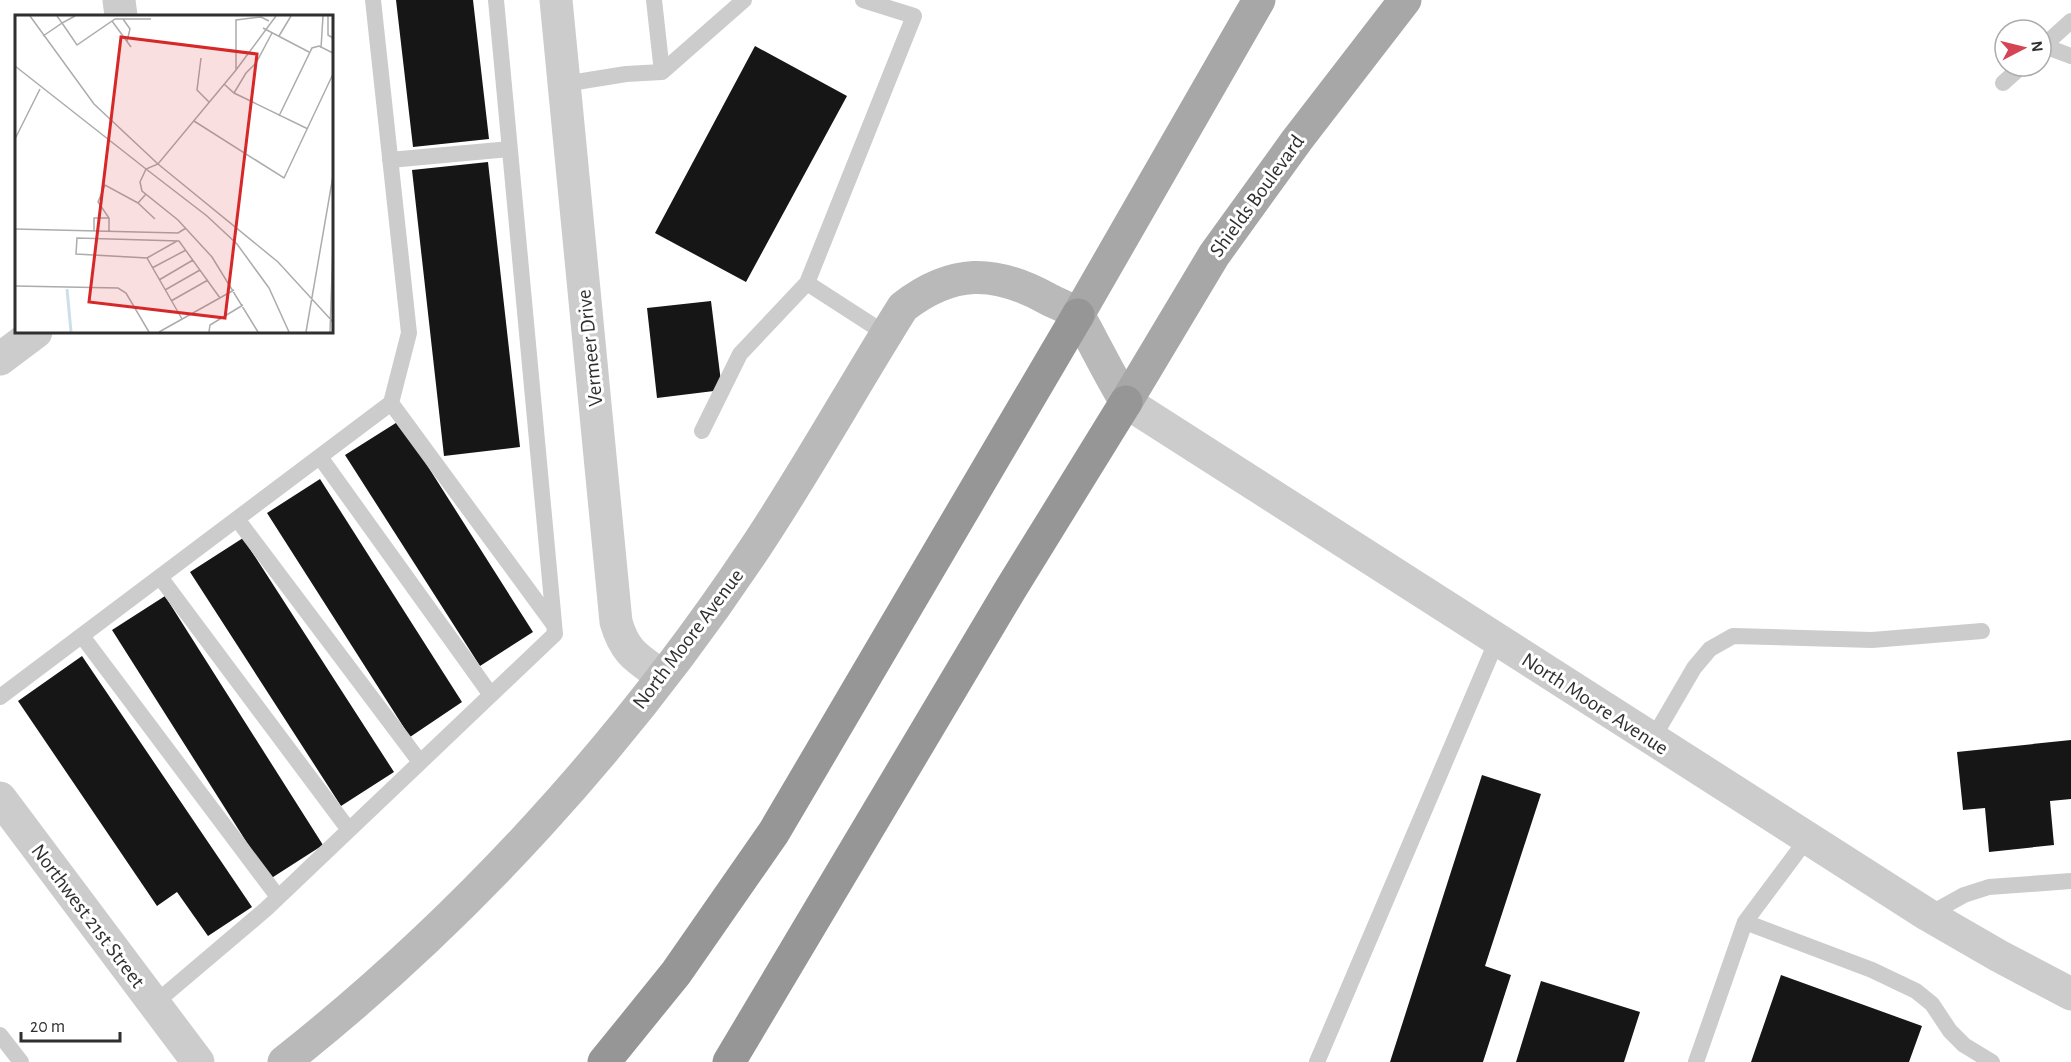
<svg xmlns="http://www.w3.org/2000/svg" width="2071" height="1062" viewBox="0 0 2071 1062" font-family="'Alegreya Sans',sans-serif">
<rect width="100%" height="100%" fill="#fff"/>
<path fill="#161616" d="M396,0h77l16,139 -76,8z
M755,46l92,50 -101,186 -91,-49z
M488,162l32,285 -76,9 -32,-286z
M711,301l11,89 -65,8 -10,-90z
M399,421l134,211 -53,34 -135,-211z
M320,479l142,223 -52,35 -143,-224z
M243,538l151,234 -53,34 -151,-234z
M165,596l158,249 -53,34 -158,-249z
M82,656l170,251 -44,29 -31,-44 -20,14 -139,-205z
M2071,740v59l-21,2 4,44 -65,7 -4,-44 -22,2 -6,-58z
M1482,775l59,19 -56,172 26,9 -28,87h-93z
M1781,975l141,51 -13,36h-158z
M1541,981l99,31 -16,50h-108z"/>
<g fill="none" stroke-linecap="round" stroke-linejoin="round">
<path stroke="#ccc" stroke-width="16" d="M654,0l8,72
M863,0l51,16 -107,267 79,51
M2044,46l27,10
M2041,48l30,-27
M2003,83l19,-17
M564,84l62,-10 36,-2 82,-72
M390,160l120,-11
M391,403l163,222
M702,431l38,-77 67,-71
M320,457l171,238
M237,519l183,243
M160,577l189,253
M82,636l196,261
M0,697l391,-294 18,-70 -36,-333
M1652,740l42,-72 16,-19 23,-13 139,4 110,-9
M1928,915l36,-20 25,-8 82,-6
M1745,922l127,48 44,21 16,13 18,27 14,14 28,17
M154,1004l112,-95 289,-275 -59,-634
M0,1035l21,27
M1317,1062l180,-422
M1696,1062l49,-140 62,-83"/>
<path stroke="#ccc" stroke-width="33" d="M119,0l2,16
M556,0l60,622c9,31 21,36 46,54
M0,359l36,-27
M1126,402l802,513 71,41 72,38
M0,798l198,264"/>
<path stroke="#b9b9b9" stroke-width="33" d="M284,1062c181,-143 341,-319 469,-511 53,-79 99,-163 150,-244 49,-38 91,-38 145,-8 9,5 25,10 31,18 6,9 11,20 16,29 10,19 20,38 31,56"/>
<path stroke="#a7a7a7" stroke-width="33" d="M1078,315l181,-315
M1126,402l88,-147 83,-115 108,-140"/>
<path stroke="#969696" stroke-width="33" d="M604,1062l72,-89 98,-141 304,-517
M729,1062l281,-472 116,-188"/>
</g>
<g text-anchor="middle" dominant-baseline="central" stroke-width="6" stroke-linejoin="round" paint-order="stroke">
<g font-size="21" fill="#2f2f2f" stroke="#fff">
<text transform="translate(1257 196) rotate(-54)">Shields Boulevard</text>
<text transform="translate(590 348) rotate(-96)">Vermeer Drive</text>
<text transform="translate(688 639) rotate(-53)">North Moore Avenue</text>
<text transform="translate(1595 704) rotate(33)">North Moore Avenue</text>
<text transform="translate(88 916) rotate(53)">Northwest 21st Street</text>
</g>
</g>
<g transform="translate(15 15)">
<rect width="318" height="318" fill="#fff"/>
<path fill="none" stroke="#cddfe9" stroke-width="3" d="M52,274l4,43"/>
<path fill="none" stroke="#acacac" stroke-width="1.5" d="M15,1l64,88 64,60M60,1l-13,7 15,22 38,-26h36M313,1v19l5,3M108,4l7,10 -3,12M97,6l19,26M248,13l46,24M28,21l19,-13 -5,-7M264,21l12,-20M306,33l2,-32M186,43l-4,32 12,12M0,51l131,103M221,55v-50l25,-3 8,4M209,69l10,9 74,36M219,78l12,-20 10,-10 16,-30M264,101l33,-68 7,-2 14,7M179,106l90,57 49,-104M0,124l25,-50M143,149l120,98 55,60M131,154l61,47 30,28 32,44 20,44M123,188l17,16M0,214l163,4 8,-5M79,216v-13h15M94,216v-13l-11,-16 7,-17 33,18 8,-9M132,243l30,-17M137,253l34,-18M144,265l34,-20M0,271l103,2 8,5 23,39M150,275l35,-20M156,286l37,-21M167,304l-35,-61 -71,-4 1,-16 102,3 41,57M144,317l75,-42M194,317l1,-7 33,-20M243,317l-46,-75 -34,-37 -36,-29 -2,-9 6,-13 12,-5 78,-94 40,-54M291,317l27,-156M315,317l3,-87"/>
<path fill="#d62828" fill-opacity="0.15" stroke="#d62828" stroke-width="3" d="M106,22l136,17 -32,264 -136,-16z"/>
<rect width="318" height="318" fill="none" stroke="#2f2f2f" stroke-width="3"/>
</g>
<g transform="translate(2023 48) rotate(83)"><circle r="28" fill="#ffffff" stroke="#acacac" stroke-width="1.5"/>
<path d="M0-4.5L10 22L0 15L-10 22Z" fill="#d44455"/>
<text y="-9" font-size="16" font-weight="bold" text-anchor="middle" fill="#2f2f2f">N</text>
</g>
<path d="M21 1032v9h99v-9" fill="none" stroke="#2f2f2f" stroke-width="3"/>
<text x="30" y="1032" font-size="18" fill="#2f2f2f" stroke="#ffffff" stroke-width="4.5" paint-order="stroke">20 m</text>
</svg>
